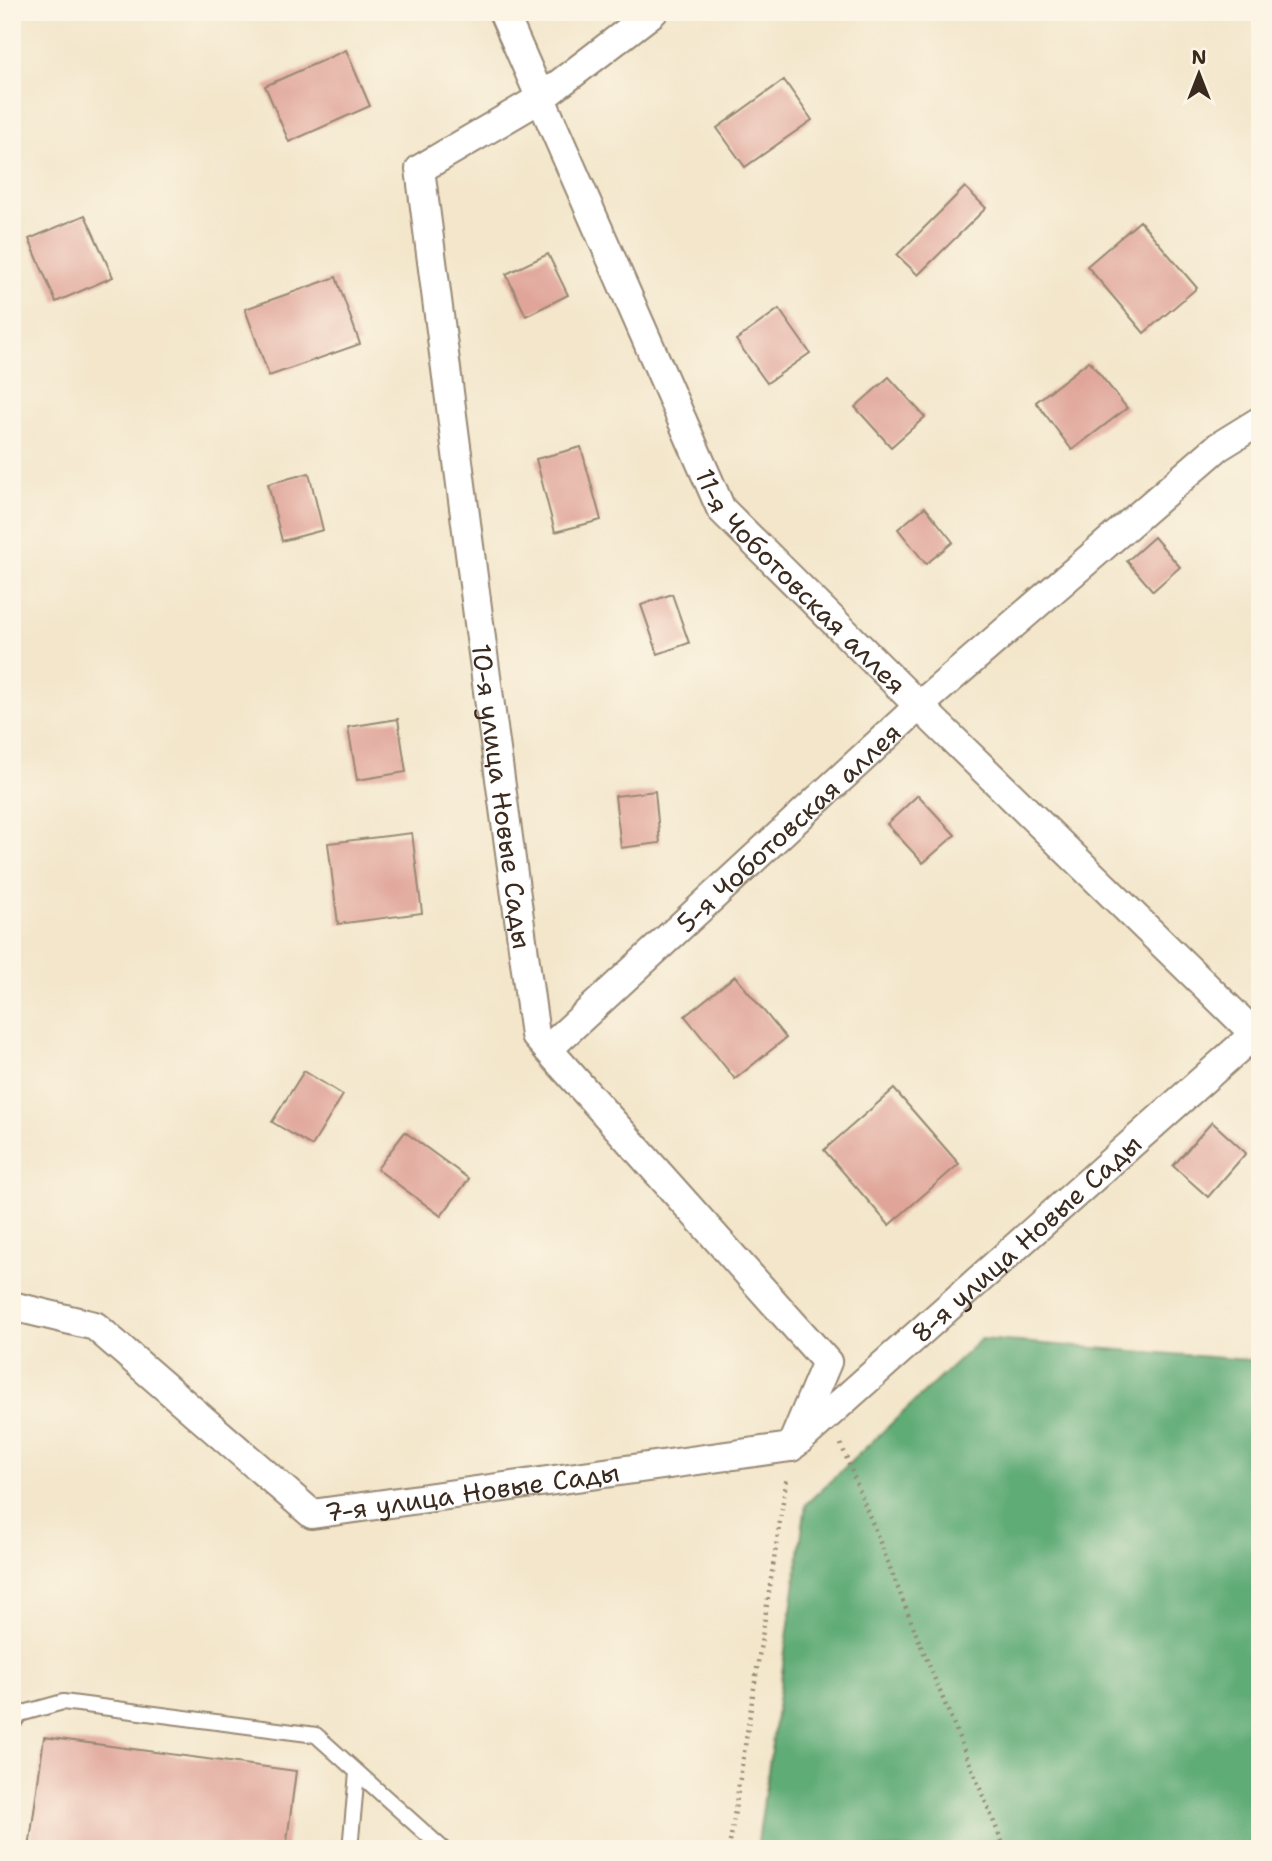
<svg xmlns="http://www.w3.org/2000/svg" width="1272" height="1861" viewBox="0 0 1272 1861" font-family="'Shantell Sans',sans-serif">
<rect width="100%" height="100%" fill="#fcf5e5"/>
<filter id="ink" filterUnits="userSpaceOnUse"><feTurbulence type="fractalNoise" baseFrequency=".0143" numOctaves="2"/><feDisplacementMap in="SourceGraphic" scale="14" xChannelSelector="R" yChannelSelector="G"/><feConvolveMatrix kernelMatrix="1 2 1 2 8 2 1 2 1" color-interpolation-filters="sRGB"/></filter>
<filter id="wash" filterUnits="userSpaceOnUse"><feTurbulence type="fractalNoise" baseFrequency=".00686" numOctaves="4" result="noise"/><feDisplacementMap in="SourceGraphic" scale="28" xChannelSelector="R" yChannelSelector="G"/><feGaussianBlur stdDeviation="1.57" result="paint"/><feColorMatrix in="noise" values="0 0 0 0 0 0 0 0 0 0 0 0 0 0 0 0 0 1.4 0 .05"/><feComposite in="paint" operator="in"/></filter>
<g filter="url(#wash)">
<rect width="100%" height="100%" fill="#f3e6cb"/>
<path fill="#60ac77" stroke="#4e6b4a" stroke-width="2" d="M981,1339l279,22v488h-503l49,-345z"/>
<g id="blocks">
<path fill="#e0a499" d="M346,50l24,56 -81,36 -24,-56z
M784,80l28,40 -67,47 -28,-39z
M965,187l21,21 -68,67 -21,-20z
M85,215l28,62 -57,25 -27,-63z
M1140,221l57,67 -53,45 -57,-67z
M548,254l20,41 -42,21 -20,-42z
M336,277l24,67 -91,32 -24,-67z
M779,309l31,44 -43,30 -31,-43z
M1089,361l38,47 -55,42 -36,-48z
M889,377l36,40 -34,30 -36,-40z
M581,447l20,73 -46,12 -19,-73z
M309,473l14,57 -41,11 -14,-57z
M925,507l28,35 -27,22 -28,-35z
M1154,537l26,30 -27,24 -26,-30z
M672,594l17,49 -31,11 -17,-49z
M398,719l8,53 -49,8 -9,-53z
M655,791l5,52 -39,5 -6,-52z
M918,795l37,40 -32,28 -36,-39z
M412,833l10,80 -84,11 -10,-81z
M735,976l51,62 -51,41 -50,-63z
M304,1071l39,24 -31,51 -40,-24z
M894,1089l65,75 -70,61 -65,-75z
M1212,1122l34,31 -38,44 -35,-31z
M405,1132l64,47 -28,37 -64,-47z
M44,1737l252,34 -10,78h-257z"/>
</g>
</g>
<g filter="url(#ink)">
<use href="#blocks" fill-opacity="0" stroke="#978874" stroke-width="2"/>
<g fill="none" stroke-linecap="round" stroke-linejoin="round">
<g stroke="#978874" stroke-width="18">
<path id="lane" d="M12,1725l8,-11 43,-12 253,33 127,114
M350,1849l7,-76"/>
</g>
<g stroke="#978874" stroke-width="32">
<g id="street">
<path id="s1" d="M503,12l218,497 198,197 341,333"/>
<path id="s2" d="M653,12l-112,86 -121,71 65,500 50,366 292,327 -36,85"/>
<path id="s3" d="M548,1049l371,-343 299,-259 42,-26"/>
<path id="s4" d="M12,1306l83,20 217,188 479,-67"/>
<path id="s5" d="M796,1443l464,-414"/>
</g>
</g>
<path stroke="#978874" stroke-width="4.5" stroke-dasharray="2 5" stroke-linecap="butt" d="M841,1444l74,187 90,218
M729,1849l58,-373"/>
<use href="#lane" stroke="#fff" stroke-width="14"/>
<use href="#street" stroke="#fff" stroke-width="28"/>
</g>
</g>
<g text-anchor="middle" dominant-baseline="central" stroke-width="7" stroke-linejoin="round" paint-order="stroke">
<g font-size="26" fill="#3b2a1e" stroke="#fcf5e5">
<text stroke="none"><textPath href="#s1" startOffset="649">11-я Чоботовская аллея</textPath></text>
<text stroke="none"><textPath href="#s2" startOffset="914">10-я улица Новые Сады</textPath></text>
<text stroke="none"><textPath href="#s3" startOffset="327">5-я Чоботовская аллея</textPath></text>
<text stroke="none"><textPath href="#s5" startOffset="308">8-я улица Новые Сады</textPath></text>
<text stroke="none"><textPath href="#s4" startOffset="534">7-я улица Новые Сады</textPath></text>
</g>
</g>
<rect width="1272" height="1861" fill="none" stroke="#fcf5e5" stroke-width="42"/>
<g transform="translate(1199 74)" stroke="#fcf5e5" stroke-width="5" paint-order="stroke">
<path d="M0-5L12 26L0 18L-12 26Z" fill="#3b2a1e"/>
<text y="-10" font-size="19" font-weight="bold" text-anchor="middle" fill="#3b2a1e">N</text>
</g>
</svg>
